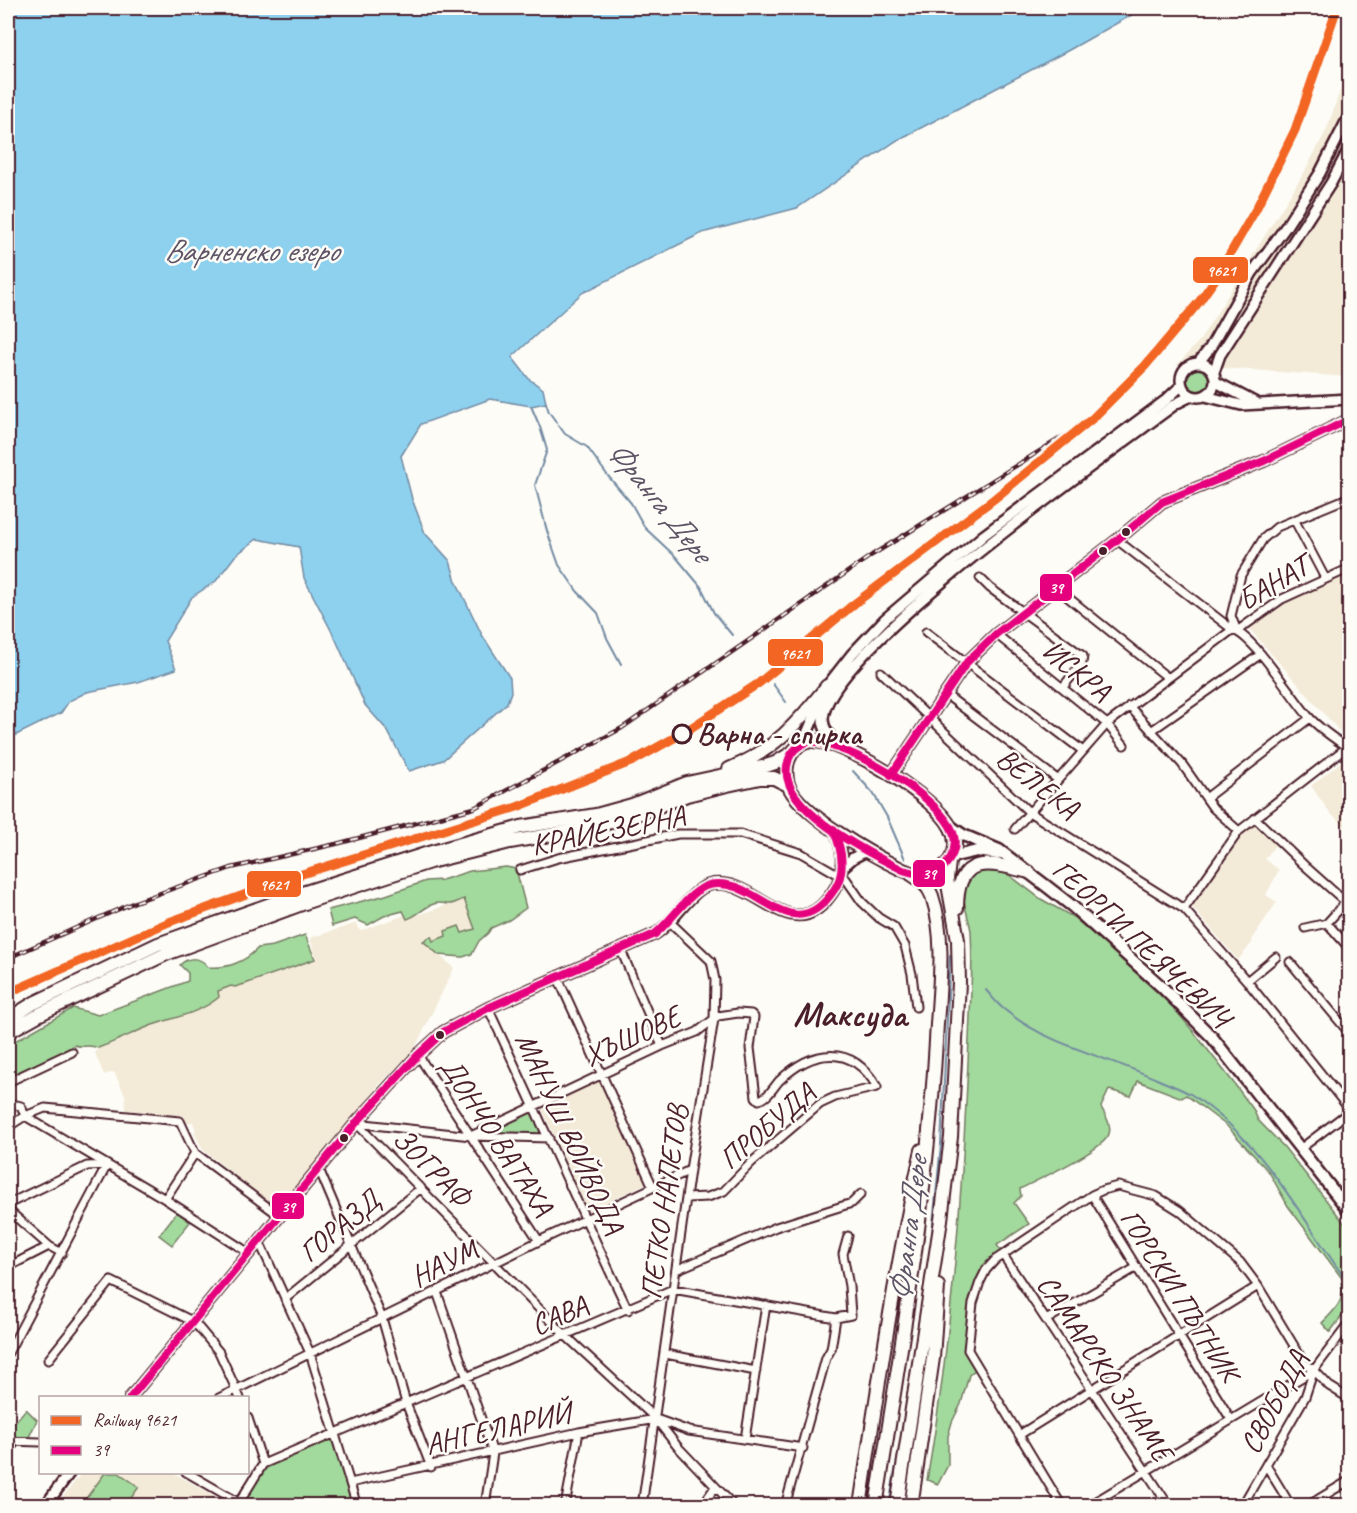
<svg xmlns="http://www.w3.org/2000/svg" width="1357" height="1513" viewBox="0 0 1357 1513" font-family="Caveat,sans-serif">
<rect width="100%" height="100%" fill="#fdfcf7"/>
<filter id="ink" filterUnits="userSpaceOnUse"><feTurbulence type="fractalNoise" baseFrequency=".0167" numOctaves="2"/><feDisplacementMap in="SourceGraphic" scale="12" xChannelSelector="R" yChannelSelector="G"/><feConvolveMatrix kernelMatrix="1 2 1 2 8 2 1 2 1" color-interpolation-filters="sRGB"/></filter>
<g filter="url(#ink)">
<path fill="#f3ebd8" d="M1349,64v313l-172,-12 23,-25 105,-169 22,-42z
M1349,563v179l-104,-118 35,-28z
M1349,755v75l-19,-17 -19,-27z
M1257,822l19,22 -11,15 14,11 -13,25 11,7 -24,35 -1,6 -14,17 -46,-53 51,-74z
M464,899l11,30 -13,5 -3,-8 -12,10 -14,5 -2,-5 -7,5 30,27 -40,82 -34,34 -102,125 -75,-59 -9,-18 2,-1 -3,-9 -7,1 -2,-7 -58,-6 -1,-15 -11,-23 -10,3 -9,-22 3,-5 18,-6 102,-51 14,-5 3,1 10,-3 71,-26 -6,-20 47,-15 3,8 45,-16 2,4z
M599,1080l48,103 -59,28 -47,-104z
M172,1472l58,33 -160,1 -9,-7 21,-26z"/>
<path fill="#a2d99c" stroke="#767c64" stroke-width="1.5" d="M1186 380a12 12 0 1 1 24 0a12 12 0 1 1-24 0Z
M506,867l10,2 10,39 -17,12 -18,8 -3,5 -9,8 -7,13 -9,3 -24,-2 -16,-14 8,-5 2,5 13,-5 -1,-5 14,-5 3,7 13,-4 -11,-30c-4,1 -10,5 -14,5 -7,0 -11,-3 -19,1 -9,4 -14,11 -24,14l-4,-8 -19,5 -16,9 -13,-6 -23,7 -4,-16 58,-15 40,-14 16,-1 28,-9z
M985,868l24,7 32,24 32,18 28,24 70,64 22,26 40,51 20,27 5,11 26,27 65,82v78l-19,25 -8,-9c11,-11 25,-24 19,-40l3,-2 -56,-75 -19,-34 -42,-46 -41,-31 -4,3 -44,-17 -7,15 -22,-6 -8,17c4,8 11,18 8,27 -5,16 -72,46 -89,55l1,7 -7,7 15,21 -32,21 6,10 -23,27 -12,68 10,17 -9,8 -8,29 -9,18 -4,14v29l-10,19 -11,-4c28,-161 38,-326 44,-490 1,-19 1,-39 0,-59 -2,-14 -11,-32 -5,-45 3,-9 10,-14 19,-18z
M305,935l10,24 -70,25 -10,3 -4,-1 -13,5 1,6c-18,16 -47,21 -69,29 -18,7 -34,16 -52,22 -9,-4 -15,0 -24,-3l-5,3 -2,5 -59,23v-31l65,-37 25,7 90,-34v-8l-8,-8c9,-9 21,-8 28,2 19,2 37,-5 50,-19l15,-2z
M534,1105l15,33 -78,-2z
M177,1212l13,10 -18,23 -13,-10z
M26,1409l11,11 -8,17h-21v-19l6,5z
M336,1434l21,71 -112,1 -6,-4 20,-34z
M105,1473h14l20,14 -13,18h-45z"/>
<path fill="#8ed1ef" stroke="#738aa1" stroke-width="1.5" d="M8,8h1136l-75,42 -173,91 -99,67 -95,25 -120,60 -70,64 17,22 14,10 3,14 -15,3 -41,-7 -69,25 -20,32 11,43 13,34 25,28 6,20 26,54 28,43 1,14 -4,11 -64,57 -34,11 -22,-41 -22,-25 -29,-65 -32,-62 -5,-31 -42,-8 -22,17 -19,25 -24,16 -27,44 11,28 -38,13 -51,10 -18,9 -8,12 -53,26z"/>
<g fill="none" stroke-linecap="round" stroke-linejoin="round">
<path stroke="#738aa1" stroke-width="2" d="M546,403l3,9 16,22 22,13 21,29 23,27 14,25 31,29 25,30 13,26 18,22
M531,406l9,21 7,23 -12,35 12,46 12,34 18,26 21,22 9,25 14,26
M773,684l13,18
M853,771l20,22 14,24 18,42
M986,990c6,7 12,15 19,20 44,36 103,47 154,70 11,5 23,9 33,15 72,47 106,118 154,185
M930,1254l11,-109 9,-190
M889,1506l14,-80"/>
<g stroke="#4a1f2b" stroke-width="11">
<path id="street" d="M1350,497l-73,30 -14,12 -22,36 -10,41 6,15 45,-32 68,-31
M1295,521l30,57
M1117,540l116,90
M980,578l10,10 93,68 -1,7 -19,24
M1055,587l112,90
M926,632l157,119
M996,634l111,90 17,21
M881,672l148,140 155,97 63,72 103,129
M945,694l112,85
M1129,706l53,58 31,44 26,23
M1151,731l110,-77
M1206,798l104,-80
M1255,818l49,47 46,41
M1015,829l92,-105 125,-94c20,3 61,69 77,87 11,12 27,23 41,32
M520,870l38,-12 120,-24h62l61,19 45,26 16,23 17,16 15,9 11,19 7,28 4,33
M1342,899l8,-8
M1184,909l55,-78 108,-84
M1327,923l23,26
M1305,928l22,-5 19,-21
M620,948l42,98
M1290,962l60,72
M557,976l96,211
M1247,981l29,-24
M488,1008c47,100 92,202 140,302
M418,1055l121,186
M8,1082l64,-30
M8,1103l13,3 4,10 140,83 84,54
M356,1123l210,213 90,83 21,27 57,60
M356,1123l115,13 78,2
M8,1127l17,-11 20,-8 135,13 15,32 85,63
M471,1136l191,-90 35,-14 21,-16 20,-3 13,1 3,3 -4,31 6,49 3,3c9,-2 14,-12 20,-19 33,-32 73,-38 98,6l-42,10 -15,7 -68,58 -28,29 -16,6 -22,1
M1300,1149l50,-38
M319,1169l63,149 24,85 25,64
M1092,1195l138,223
M165,1199l30,-46
M8,1204l79,-38 20,-1
M8,1210l41,36 13,7
M259,1241l51,112 47,153
M1003,1255l166,251
M8,1267l41,-21
M676,1270l100,-43 76,-24 9,-9
M437,1292l56,161 -8,53
M285,1299l136,-111
M1046,1320l91,-53
M8,1353l99,-188
M665,1354l91,17
M48,1360l63,-79 83,41 25,30 21,46
M219,1398l320,-157 151,-71
M248,1418l15,46
M1019,1435l239,-149
M745,1439l21,-134
M8,1441l32,1
M8,1455l7,-14
M1266,1465l25,41
M186,1472l59,34
M350,1483l229,-51 77,-13 33,12 114,17
M237,1506l26,-42 410,-175 163,29 15,-3 -2,-29 -6,-32 5,-18
M565,1506l14,-74
M642,1506l48,-336 24,-151 1,-39 -4,-19 -40,-38
M702,1506l13,-19
M785,1506l41,-148 5,-9 5,-31
M1062,1506l-94,-156 5,-47 7,-21 6,-12 9,-10 97,-65 11,-5 15,-4 38,10 24,15 60,51 18,24 47,78 9,6 15,16 21,13
M1088,1506l226,-136
M1242,1506l63,-109 9,-27 36,-48
M1307,1506l43,-26"/>
</g>
<g stroke="#4a1f2b" stroke-width="14">
<path id="secondary" d="M1199,362l11,-14 42,-75 33,-45 35,-55 30,-59
M1181 380a17 17 0 1 1 34 0a17 17 0 1 1-34 0Z
M1214,372l6,-17 111,-172 19,-36
M1216,382l40,21
M1205,396l36,9 109,-6
M803,743l24,-57 25,-32 33,-35 99,-84 182,-135 16,-15
M838,747c-6,-8 -15,-17 -15,-28 4,-69 290,-268 354,-316l14,-7
M891,775l76,-113 29,-28 121,-94 45,-38 102,-41 86,-42
M843,867l10,-9 13,-7
M130,1398l226,-275 62,-68 25,-23 45,-24 167,-74c20,-12 35,-44 54,-49 46,-12 84,70 125,5 13,-20 9,-41 0,-61
M45,1506l25,-34"/>
</g>
<g stroke="#4a1f2b" stroke-width="15">
<path id="primary" d="M950,826l13,9 36,15 46,35 27,21 90,81 50,50 138,175
M951,857l26,-6 21,3"/>
</g>
<g stroke="#4a1f2b" stroke-width="16">
<path id="highway" d="M811,741c33,-1 125,56 140,87 16,32 -18,56 -48,42 -29,-14 -105,-56 -115,-86 -2,-7 -2,-16 0,-23 4,-11 12,-18 23,-20z
M729,769c43,-17 70,-47 98,-83
M957,908c0,-55 32,-46 72,-36
M8,1019l26,-16 124,-59 141,-50 133,-42 89,-25 75,-12 36,-10 55,-22 79,-17 9,-3 18,-11
M8,1032l32,-18 126,-60 144,-53 120,-39 80,-20 80,-14 48,-14 49,-19 36,-9 37,-8h14l14,7
M860,1506c18,-119 35,-238 62,-356
M876,1506c25,-155 51,-309 60,-465 2,-45 11,-101 -4,-145 -4,-11 -12,-16 -21,-22
M897,1506l44,-286 10,-83 8,-155 -1,-42 -11,-61 2,-17
M911,1506l22,-148 5,-72"/>
</g>
<use href="#street" stroke="#fdfcf7" stroke-width="7"/>
<use href="#secondary" stroke="#fdfcf7" stroke-width="9"/>
<use href="#primary" stroke="#fdfcf7" stroke-width="10"/>
<use href="#highway" stroke="#fdfcf7" stroke-width="12"/>
<g stroke="#4a1f2b" stroke-width="4.5">
<path id="rail" d="M8,958l127,-56 96,-34 105,-24 138,-36 148,-80 250,-173 221,-137"/>
</g>
<use href="#rail" stroke="#fdfcf7" stroke-width="2" stroke-dasharray="7" stroke-linecap="butt"/>
<g stroke="#fdfcf7" stroke-width="12">
<path id="bus-1" d="M811,741c42,6 116,48 139,85 12,21 -1,45 -24,48 -8,1 -16,-2 -23,-4 -33,-16 -129,-63 -115,-108 3,-12 12,-18 23,-21z
M891,775l76,-113 29,-28 121,-94 45,-38 102,-41 86,-42
M130,1398l226,-275 62,-68 25,-23 45,-24 167,-74c16,-12 35,-44 54,-49 48,-11 83,68 125,5 13,-19 8,-41 -1,-61"/>
</g>
<use href="#bus-1" stroke="#e5007d" stroke-width="8"/>
<g stroke="#fdfcf7" stroke-width="14">
<path id="rail-1" d="M8,993l161,-71 133,-48 215,-67 116,-46 50,-28 76,-50 95,-79 140,-105 99,-81 52,-52 54,-64 17,-24 40,-69 39,-79 42,-122"/>
</g>
<use href="#rail-1" stroke="#f26522" stroke-width="9"/>
</g>
</g>
<g fill="#4a1f2b" stroke="#fdfcf7" stroke-width="2">
<circle cx="1126" cy="532" r="5"/>
<circle cx="1103" cy="551" r="5"/>
<circle cx="440" cy="1035" r="5"/>
<circle cx="344" cy="1138" r="5"/>
</g>
<circle fill="#fdfcf7" stroke="#4a1f2b" stroke-width="3" cx="682" cy="734" r="9"/>
<g text-anchor="middle" dominant-baseline="central" stroke-width="5" stroke-linejoin="round" paint-order="stroke">
<g font-size="30" fill="#4a1f2b" stroke="#fdfcf7">
<text transform="translate(1273 583) rotate(-31)">БАНАТ</text>
<text transform="translate(1077 670) rotate(39)">ИСКРА</text>
<text transform="translate(1038 783) rotate(38)">ВЕЛЕКА</text>
<text transform="translate(608 830) rotate(-11)">КPAЙEЗEPНA</text>
<text transform="translate(1142 943) rotate(43)">ГЕОРГИ ПЕЯЧЕВИЧ</text>
<text transform="translate(632 1036) rotate(-25)">ХЪШОВЕ</text>
<text transform="translate(767 1126) rotate(-40)">ПРOБУДA</text>
<text transform="translate(570 1133) rotate(65)">MАНУШ ВОЙВОДА</text>
<text transform="translate(497 1136) rotate(57)">ДОНЧО ВАТАХА</text>
<text transform="translate(432 1167) rotate(45)">ЗОГРАФ</text>
<text transform="translate(664 1202) rotate(-82)">ПЕТКО НАПЕТОВ</text>
<text transform="translate(339 1226) rotate(-39)">ГОРАЗД</text>
<text transform="translate(444 1263) rotate(-26)">НАУМ</text>
<text transform="translate(1180 1295) rotate(58)">ГОРСКИ ПЪТНИК</text>
<text transform="translate(559 1315) rotate(-23)">САВА</text>
<text transform="translate(1105 1368) rotate(56)">САМАРСКО ЗНАМЕ</text>
<text transform="translate(1274 1402) rotate(-62)">СВОБОДА</text>
<text transform="translate(498 1428) rotate(-13)">АНГЕЛАРИЙ</text>
</g>
<g font-size="30" font-weight="bold" fill="#4a1f2b" stroke="#fdfcf7" text-anchor="start">
<text x="697" y="734">Варна - спирка</text>
</g>
<g font-size="32" font-style="italic" fill="#5e5466" stroke="#fdfcf7">
<text x="251" y="250">Варненско езеро</text>
<text transform="translate(660 501) rotate(51)">Франга Дере</text>
<text transform="translate(908 1229) rotate(-83)">Франга Дере</text>
</g>
<g font-size="36" font-weight="bold" fill="#4a1f2b" stroke="#fdfcf7">
<text x="850" y="1014">Максуда</text>
</g>
</g>
<g stroke="#fdfcf7" stroke-width="2">
<rect x="1192" y="256" width="57" height="28" rx="6" fill="#f26522"/>
<rect x="1039" y="573" width="34" height="29" rx="6" fill="#e5007d"/>
<rect x="767" y="638" width="57" height="29" rx="6" fill="#f26522"/>
<rect x="912" y="859" width="34" height="29" rx="6" fill="#e5007d"/>
<rect x="246" y="870" width="56" height="28" rx="6" fill="#f26522"/>
<rect x="271" y="1192" width="34" height="28" rx="6" fill="#e5007d"/>
</g>
<g font-size="16" text-anchor="middle" font-weight="bold" fill="#fff">
<text x="1221" y="276">9621</text>
<text x="1056" y="593">39</text>
<text x="795" y="659">9621</text>
<text x="929" y="879">39</text>
<text x="274" y="890">9621</text>
<text x="288" y="1212">39</text>
</g>
<rect width="1357" height="1513" fill="none" stroke="#fdfcf7" stroke-width="30"/>
<rect x="15" y="15" width="1327" height="1483" fill="none" stroke="#4a1f2b" stroke-width="2" filter="url(#ink)"/>
<rect x="39" y="1396" width="210" height="78" fill="#fdfcf7" stroke="#b5a4a5" stroke-width="1.5"/>
<rect x="51" y="1416" width="30" height="9" fill="#f26522" stroke="#b5a4a5" stroke-width="1.5"/>
<text x="93" y="1426" font-size="18" fill="#4a1f2b">Railway 9621</text>
<rect x="51" y="1446" width="30" height="9" fill="#e5007d" stroke="#b5a4a5" stroke-width="1.5"/>
<text x="93" y="1456" font-size="18" fill="#4a1f2b">39</text>
</svg>
